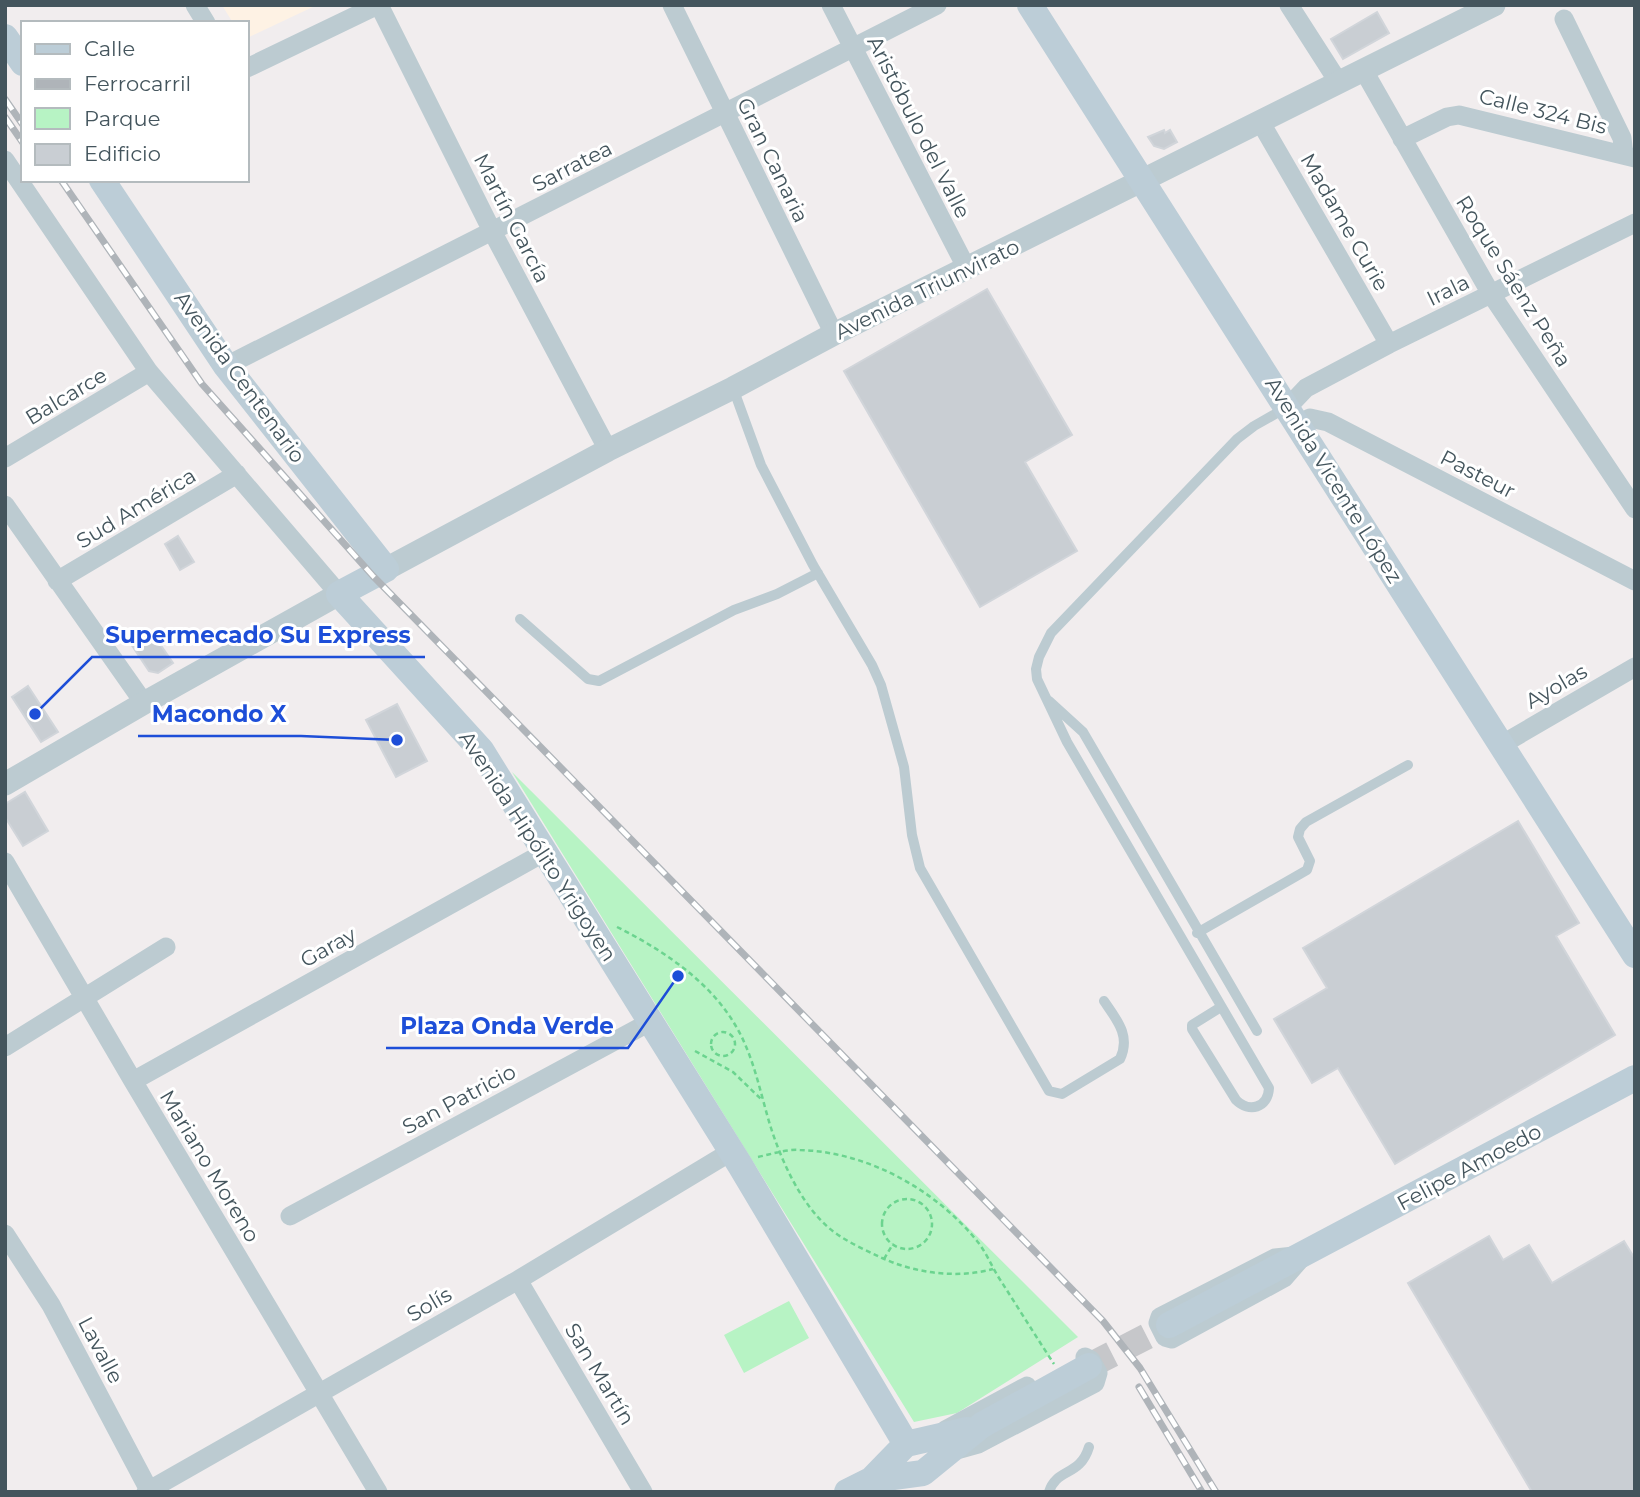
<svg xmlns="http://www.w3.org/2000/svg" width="1640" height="1497" viewBox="0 0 1640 1497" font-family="Montserrat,sans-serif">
<rect width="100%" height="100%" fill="#f1edee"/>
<path fill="#fef2e4" d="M222,5h95l-70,33v-15h-14z"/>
<path fill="#b7f3c4" d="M512,772l566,565 -121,76 -43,9z
M789,1301l20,37 -65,35 -20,-38z"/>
<path fill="#c9ced3" stroke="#d1d5da" stroke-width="2" d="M1377,12l12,21 -46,26 -12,-20z
M1164,130l1,3 5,-3 7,12 -13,7 -10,-3 -6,-9z
M987,289l85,146 -47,27 52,89 -97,56 -136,-236z
M178,536l16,26 -14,8 -15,-26z
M151,631l22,32 -15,10 -9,-2 -18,-27z
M28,686l30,46 -17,10 -29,-45z
M397,704l30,57 -31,16 -30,-57z
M25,792l23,39 -25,15 -18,-29v-13z
M1518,821l61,102 -23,13 59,99 -220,129 -57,-96 -26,15 -38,-64 53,-31 -24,-40z
M1489,1236l14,24 26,-15 23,38 72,-42 11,18v233h-103l-124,-209z"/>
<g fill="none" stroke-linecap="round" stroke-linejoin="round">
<path stroke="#c6c7ca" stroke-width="26" stroke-dasharray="26 13" stroke-linecap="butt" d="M1089,1366l80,-41"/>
<path stroke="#6bd48f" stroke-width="2.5" stroke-dasharray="5 3.5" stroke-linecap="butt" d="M617,927c44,22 91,53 117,96 20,32 26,70 37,105 11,34 30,76 58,100 14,12 34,21 51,29 33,16 78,22 113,12
M711 1044a12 12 0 1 1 24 0a12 12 0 1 1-24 0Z
M695,1051l38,21 29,28
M758,1157c14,-3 28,-8 42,-7 67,2 135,39 177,91 9,11 14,24 22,37 18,28 36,57 55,86
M882 1224a25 25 0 1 1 50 0a25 25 0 1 1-50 0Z
M884,1259l9,-15"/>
<path stroke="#bccbd1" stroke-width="10" d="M733,388l28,77 52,100 59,100 9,20 23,82 8,68 8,33 129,223 13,3 58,-35c11,-23 -3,-39 -16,-58
M520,619l68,60 11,2 135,-71 43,-16 41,-21
M1049,701l34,31 174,299
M1197,933l110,-63 3,-9 -12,-24 2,-8 6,-7 102,-57
M1221,1007l-29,18v4l44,71c13,13 32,8 33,-12l-202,-346 -30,-63 -1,-10 3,-12 12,-24 186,-194 17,-13 30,-17
M1049,1492c7,-24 31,-15 40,-45"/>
<path stroke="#bccbd1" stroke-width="19" d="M195,5l11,18
M379,5l113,226 116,219
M672,5l162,329
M831,5l136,264
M1289,5l50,78
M1564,19l58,119 2,17
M247,68l131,-63
M1364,71l127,223 144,215
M1261,123l128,221
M1402,139l45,-22 12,-2 176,43
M5,160l144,212 190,222
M226,366l711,-361
M1288,407l18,-19 83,-44 246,-121
M1298,424l12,-6 18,4 307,159
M5,458l144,-86
M5,505l139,198
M57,581l180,-107
M1501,745l134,-78
M5,862l128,219 245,411
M5,1047l161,-100
M133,1081l412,-229
M290,1216l360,-194
M5,1234l46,71 99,187
M1304,1255l-20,23 -112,61 -7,-2 -7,-14 2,-6 115,-59z
M518,1280l125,212
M945,1430l82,-44
M960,1449l18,-5 117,-61 3,-10 -7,-13 -6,-3
M146,1492l372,-212 214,-129"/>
<path stroke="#bccbd1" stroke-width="23" d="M386,569l222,-119 125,-62 101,-54 660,-329
M5,784l139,-81 195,-109"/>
<path stroke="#bccdd7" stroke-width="26" d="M1030,5l605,950
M5,37l18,26
M102,180l124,186 160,203 -47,25 142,156 259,415 166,279
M1169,1325l466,-247
M871,1480l35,-36 61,-14
M847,1492l24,-12 52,-7 59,-48 107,-59"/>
<g stroke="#afb4b9" stroke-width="7">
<path id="rail" d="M5,99l18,26
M5,117l18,26
M61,180l141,204 171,192 730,745 37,47 76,124
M1139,1387l63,105"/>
</g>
<use href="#rail" stroke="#fff" stroke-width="4.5" stroke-dasharray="13" stroke-linecap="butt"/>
</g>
<g text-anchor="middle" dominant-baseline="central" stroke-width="6" stroke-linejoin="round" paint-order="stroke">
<g font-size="21" fill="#44555d" stroke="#fff">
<text transform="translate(1543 111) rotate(14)">Calle 324 Bis</text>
<text transform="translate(919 127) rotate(63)">Aristóbulo del Valle</text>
<text transform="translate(773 160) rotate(64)">Gran Canaria</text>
<text transform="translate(572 166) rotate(-27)">Sarratea</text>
<text transform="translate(512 218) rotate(63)">Martín García</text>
<text transform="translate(1345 222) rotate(60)">Madame Curie</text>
<text transform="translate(1514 281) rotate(58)">Roque Sáenz Peña</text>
<text transform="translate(927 289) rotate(-26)">Avenida Triunvirato</text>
<text transform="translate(1448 290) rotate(-26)">Irala</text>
<text transform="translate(240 377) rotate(54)">Avenida Centenario</text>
<text transform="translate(66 396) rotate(-31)">Balcarce</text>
<text transform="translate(1478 474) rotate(27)">Pasteur</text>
<text transform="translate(1334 480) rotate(58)">Avenida Vicente López</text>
<text transform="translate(136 508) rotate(-31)">Sud América</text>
<text transform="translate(1556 686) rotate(-30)">Ayolas</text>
<text transform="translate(538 846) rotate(57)">Avenida Hipólito Yrigoyen</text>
<text transform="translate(328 947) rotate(-29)">Garay</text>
<text transform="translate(459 1099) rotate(-28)">San Patricio</text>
<text transform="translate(210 1166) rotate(59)">Mariano Moreno</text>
<text transform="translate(1469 1167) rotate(-28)">Felipe Amoedo</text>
<text transform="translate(429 1304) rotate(-30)">Solís</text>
<text transform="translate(101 1350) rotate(62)">Lavalle</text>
<text transform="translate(600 1374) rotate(59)">San Martín</text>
</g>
</g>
<path fill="none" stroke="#1d4ed8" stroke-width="2.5" d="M35 714L92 657H425M397 740L301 736H138M678 976L628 1048H386"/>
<g fill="#1d4ed8" stroke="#fff" stroke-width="2.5">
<circle cx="35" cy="714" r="7"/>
<circle cx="397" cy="740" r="7"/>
<circle cx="678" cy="976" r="7"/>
</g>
<g font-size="23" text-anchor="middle" font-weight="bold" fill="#1d4ed8" stroke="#fff" stroke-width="6" stroke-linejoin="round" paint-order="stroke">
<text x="258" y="643">Supermecado Su Express</text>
<text x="219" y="722">Macondo X</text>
<text x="507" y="1034">Plaza Onda Verde</text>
</g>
<rect width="1640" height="1497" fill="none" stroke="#44555d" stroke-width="14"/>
<rect x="21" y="21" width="228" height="161" fill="#ffffff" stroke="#b4bbbe" stroke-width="2"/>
<rect x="35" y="44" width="35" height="10" fill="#bccdd7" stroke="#b4bbbe" stroke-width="2"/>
<text x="84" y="56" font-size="21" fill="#44555d">Calle</text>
<rect x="35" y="79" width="35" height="10" fill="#afb4b9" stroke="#b4bbbe" stroke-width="2"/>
<text x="84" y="91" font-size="21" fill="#44555d">Ferrocarril</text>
<rect x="35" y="108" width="35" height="21" fill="#b7f3c4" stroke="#b4bbbe" stroke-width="2"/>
<text x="84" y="126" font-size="21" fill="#44555d">Parque</text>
<rect x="35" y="144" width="35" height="21" fill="#c9ced3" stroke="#b4bbbe" stroke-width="2"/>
<text x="84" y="161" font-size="21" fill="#44555d">Edificio</text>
</svg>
